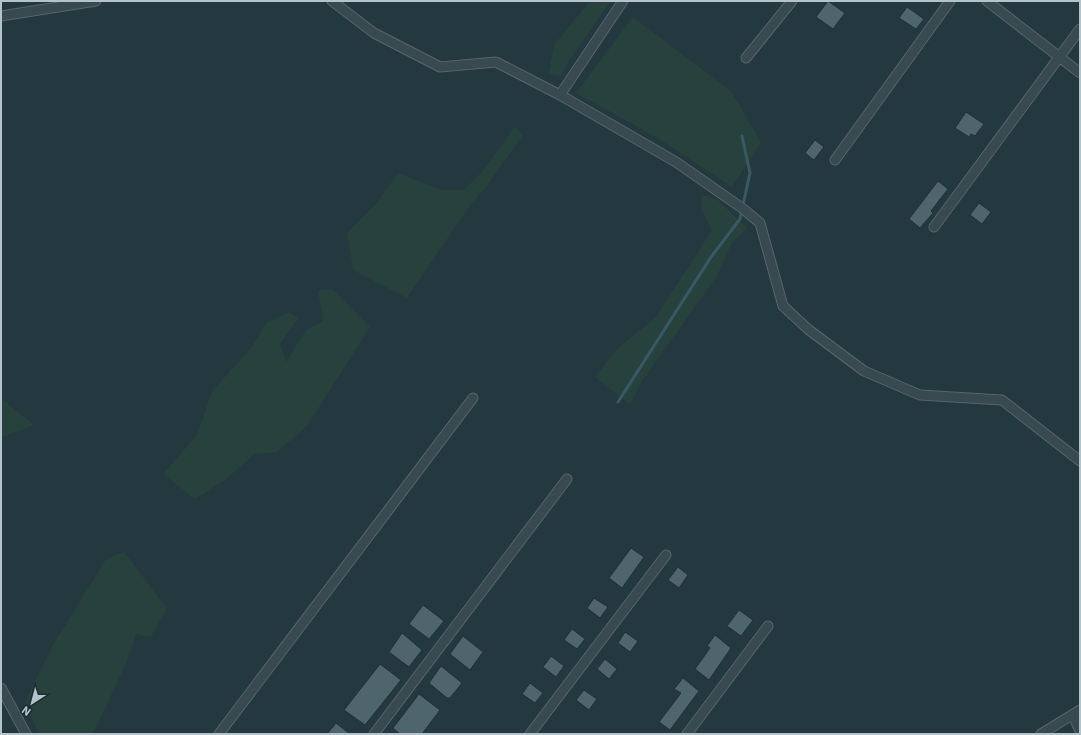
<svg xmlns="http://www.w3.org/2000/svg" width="1081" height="735" viewBox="0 0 1081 735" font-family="'IBM Plex Sans',sans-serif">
<rect width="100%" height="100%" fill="#24383f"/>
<path fill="#27423c" d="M590,1h21l-43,61 -8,15 -11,-4 5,-28z
M633,17l98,74 30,51 -29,45 -76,-50 -80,-44z
M515,126l8,9 -38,53 -14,16 -64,94 -54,-28 -6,-37 28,-28 23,-32 43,17h23l19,-19z
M702,195l16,5 29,28 -15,15 -15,33 -75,105 -12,24 -35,-28 22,-28 39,-32 56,-87 -11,-22z
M332,289l38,38 -63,99 -30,26 -22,2 -30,26 -30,19 -32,-25 34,-39 15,-44 39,-43 15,-25 23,-11 9,6 -18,26 6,18 20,-32 17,-9 -5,-30z
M1,398l33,27 -33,13z
M124,552l43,56 -16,29 -15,-3 -9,27 -34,73h-54l-15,-30 29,-59 53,-86z"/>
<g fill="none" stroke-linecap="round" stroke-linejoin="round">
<path stroke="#385966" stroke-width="3" d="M618,402l93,-145 29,-38 10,-46 -8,-37"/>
</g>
<path fill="#4f656c" stroke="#1f3036" d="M828,1l17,12 -12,16 -17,-12z
M907,7l17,12 -8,10 -17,-11z
M966,112l18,12 -9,12 -4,-2 -2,3 -14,-9z
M815,140l9,7 -10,13 -9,-7z
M938,181l10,8 -17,22 2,2 -13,15 -11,-9z
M979,203l12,9 -9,12 -12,-9z
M631,548l13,9 -22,31 -13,-10z
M678,567l10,8 -9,13 -11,-8z
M594,598l14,9 -8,11 -13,-10z
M423,605l21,16 -15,18 -20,-15z
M739,610l14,10 -12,16 -14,-10z
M572,629l13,10 -8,10 -13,-9z
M625,632l13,9 -8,11 -12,-9z
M402,633l20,17 -13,17 -20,-15z
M715,635l16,13 -22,32 -14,-11 15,-21 -3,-2z
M463,636l20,16 -13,18 -20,-16z
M551,656l13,10 -8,11 -13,-10z
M605,659l12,10 -8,10 -12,-10z
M380,664l21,16 -36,45 -21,-15z
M441,666l21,17 -12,15h-3l-18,-15z
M683,678l16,13 -29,39 -11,-8 22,-29 -7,-4z
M530,683l13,10 -8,10 -13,-9z
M584,690l13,9 -8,11 -13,-10z
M419,694l21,16 -18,24h-22l-7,-6z
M336,723l14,11h-23z"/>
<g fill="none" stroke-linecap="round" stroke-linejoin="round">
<g stroke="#56666d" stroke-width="11">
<path id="street" d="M332,1l42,32 66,34 56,-5 64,33 116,67 66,46 18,15 23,83 26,24 55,41 56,24 82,5 78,61
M987,1l93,72
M1,16l95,-15
M746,58l46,-57
M560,95l63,-94
M835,160l115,-159
M934,227l146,-198
M1,688l25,46
M1073,715l7,16
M219,734l254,-336
M374,734l193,-255
M530,734l136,-179
M687,734l81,-108
M1041,734l39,-24"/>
</g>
<use href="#street" stroke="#38494f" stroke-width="9"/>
</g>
<rect width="1081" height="735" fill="none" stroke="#b4c3ca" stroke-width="4"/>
<g transform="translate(32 703) rotate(216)" stroke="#1d2e34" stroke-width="3" paint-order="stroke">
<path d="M0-3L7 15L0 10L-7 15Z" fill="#b4c3ca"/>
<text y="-6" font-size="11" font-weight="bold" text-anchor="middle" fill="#b4c3ca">N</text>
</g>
</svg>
